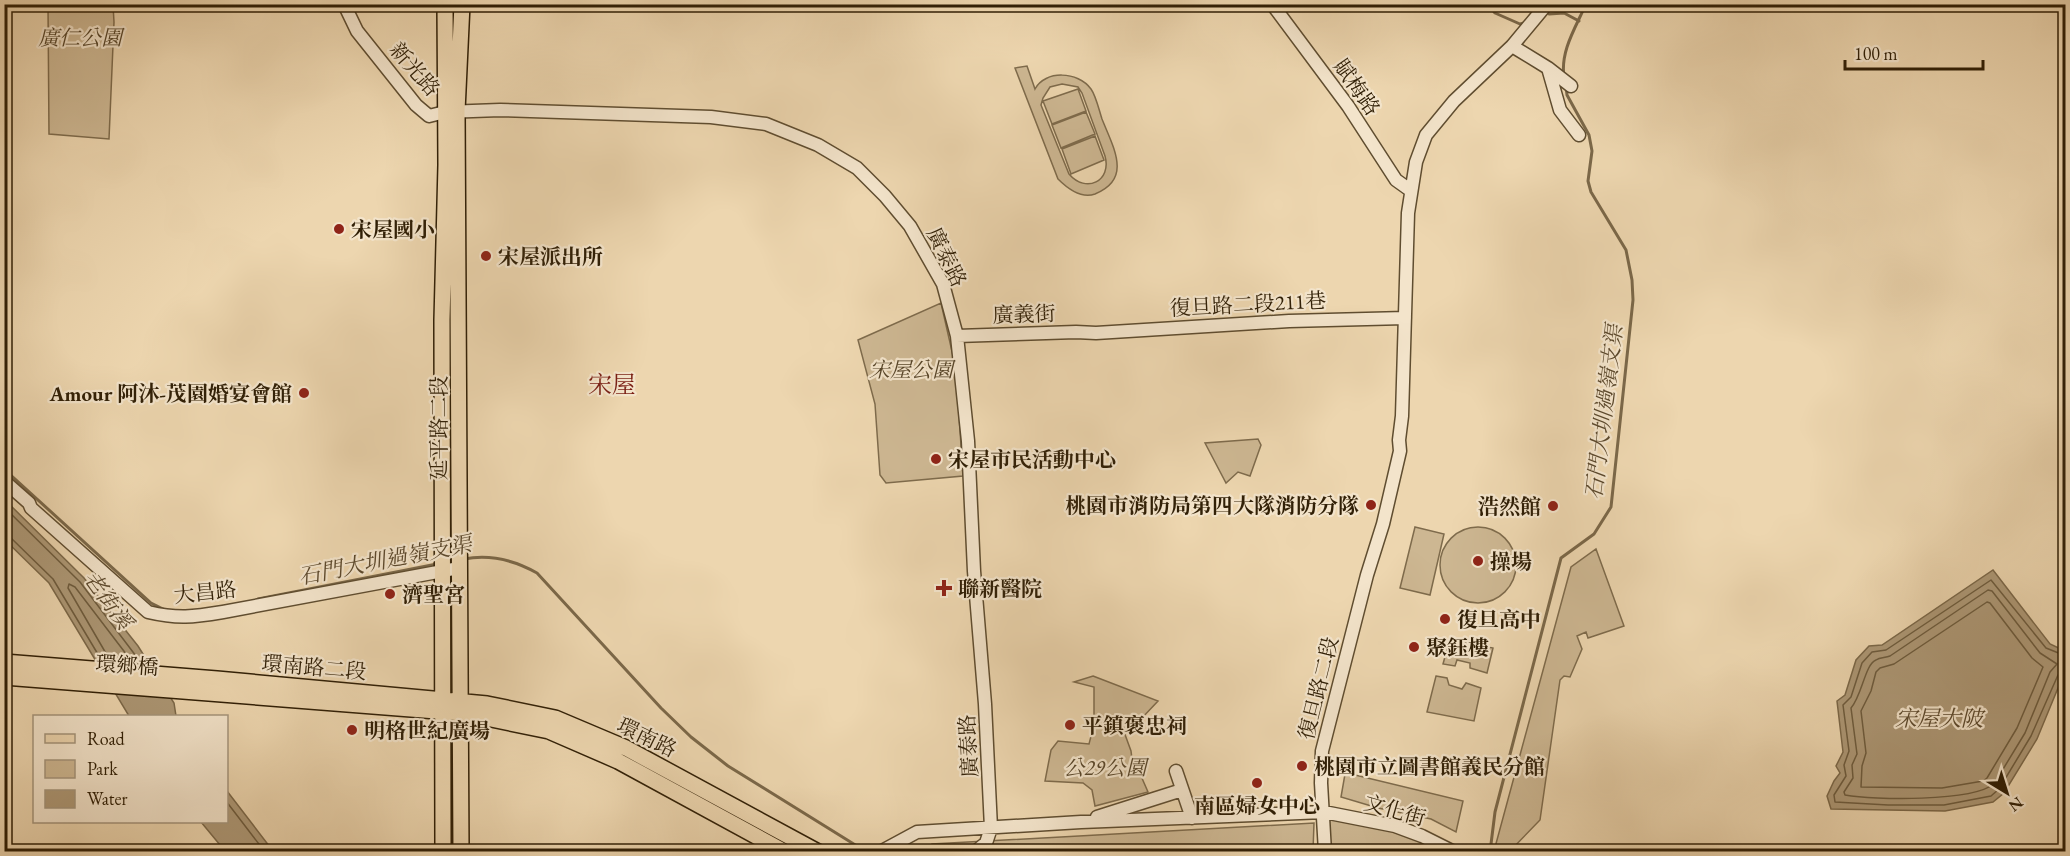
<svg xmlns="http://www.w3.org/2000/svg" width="2070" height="856" viewBox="0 0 2070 856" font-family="'EB Garamond','Noto Serif TC',serif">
<rect width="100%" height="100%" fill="#edd6af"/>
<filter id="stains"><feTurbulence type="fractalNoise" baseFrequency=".00333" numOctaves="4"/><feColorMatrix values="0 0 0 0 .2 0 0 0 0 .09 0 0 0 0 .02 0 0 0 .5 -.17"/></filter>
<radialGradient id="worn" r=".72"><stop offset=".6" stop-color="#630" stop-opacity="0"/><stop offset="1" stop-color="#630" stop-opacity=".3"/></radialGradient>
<path fill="#cdb792" stroke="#7e6b4c" stroke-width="1.5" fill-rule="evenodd" d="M48,5h65l1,17 -5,117 -60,-5z
M1027,66l8,23c10,-19 43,-18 56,0 5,7 8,21 11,30 11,28 31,60 -7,75 -14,5 -28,-6 -37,-15l-43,-111zM1062,84l16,3 4,6 23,63c7,25 -19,38 -36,18l-28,-69 2,-7 7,-11z
M1078,89l8,22 -34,13 -9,-23z
M1086,112l9,22 -34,14 -9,-23z
M1095,136l9,24 -33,14 -9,-25z
M941,303l15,66 7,107 -77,7 -6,-8 -5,-71 -17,-64z
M1258,439l3,6 -11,31 -12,-4 -12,11 -21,-40z
M1440 565a38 38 0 1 1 76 0a38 38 0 1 1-76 0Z
M1415,527l29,7 -14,61 -30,-7z
M1596,549l28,77 -36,12 -2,-6 -9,4 5,13 -12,28 -6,-1 -4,4 -20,140 -30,31h-16l77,-284z
M1450,639l43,9 -6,25 -17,-5v-5l-13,-3 -2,6 -12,-2z
M1093,676l65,25 -16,17 -19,11 8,22 3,25h7l7,16 -53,14 -3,-16 -9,-7 -38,-2 6,-31 7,-9 31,3 5,-19v-38l-20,-5z
M1436,676l11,2 2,7 13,4 4,-6 15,5 -7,33 -47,-9z
M1345,774h6l112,27 -7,31 -25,-13 -53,-11 -37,-11z
M1328,818l67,8 58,25h-123z
M1314,823l-1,28 -382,1 1,-8z"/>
<path fill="#ad9876" stroke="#7b6849" stroke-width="1.5" d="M4,499l80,79 54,68 36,57 2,13h-47l-80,-133 -44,-43z
M1993,570l57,74 15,7v20l-28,68 -33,54 -11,9 -48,9 -114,-2 -4,-13 7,-15 6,-8 -4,-7 7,-14 -6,-51 8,-6 11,-35 13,-14 13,-1z
M227,791l46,60h-48l-24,-29h25z"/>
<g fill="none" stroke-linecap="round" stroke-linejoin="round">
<path stroke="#6e5c3e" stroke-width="1.5" d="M4,507l76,75 62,82
M4,536l7,2 42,41 49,82
M1988,590l4,1 48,62 17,11 -7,8 -25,61 -31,51c-23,18 -120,16 -149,11l-1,-3 9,-14 -1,-13 5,-11 -6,-46c11,-12 14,-44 25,-48 4,-3 9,-2 14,-4z
M1987,602l3,1 42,55 11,9 -26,61 -30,50 -4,3 -41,7 -81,-1 1,-21 4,-13 -5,-42 10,-20 5,-19 4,-4 14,-4z
M2066,656l-20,-8 -55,-68 -105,70 -14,2 -10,11 -11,34 -8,8 6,46 -5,14 2,11 -12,19 1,7 53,3h56l47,-9 8,-7 32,-53 27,-61 8,-4
M111,662l-43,-74 1,-4 6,3 58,76
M226,801l39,51"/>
<path stroke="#7b6849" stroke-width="3" d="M1488,4l7,9 25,11 4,-1
M1549,14l15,-1 15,8
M1564,77c-4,-26 12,-50 22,-73
M4,469l147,134 14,7
M464,559c26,-5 50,1 73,14l124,135 30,29 37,29 137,85
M258,599l179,-35
M1490,852l5,-40 66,-254 33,-24 17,-27 22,-207 -1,-20 -6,-30 -35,-58 -3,-11 4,-30 -3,-16 -22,-40 -1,-9"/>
<g stroke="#5f4d30" stroke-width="15">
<path id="minor" d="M344,4l13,27 59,74 13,11 16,-4 55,-2 211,7 55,7 52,21 39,23 28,28 25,30 33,58 14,52 11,105 6,130 11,133 6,124 -5,15 -11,9
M1272,4l76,102 48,74 14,10
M1512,46l36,22 23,18
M1548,68l12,42 19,25
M957,336l119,-4 20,1 193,-12 116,-3
M4,481l25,22 2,5 117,104c30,7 45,5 75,0l236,-44
M1176,771l16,47
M1097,817l85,-27
M880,852l37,-20 164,-10 243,-10 71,14 27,10 32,16
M1325,852l-4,-69 1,-32 45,-176 16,-51 17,-73 -1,-11 3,-24 6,-203 8,-51 10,-27 28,-34 58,-55 35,-42"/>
</g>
<g stroke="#301f06" stroke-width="18">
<path id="major" d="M4,662l213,17 270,25 68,14 71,30 192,104
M4,677l458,36 87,18 69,30 167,91
M443,852l-1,-532 4,-155 -1,-161
M461,852l-4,-741 5,-107"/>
</g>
<use href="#minor" stroke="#f3e4cb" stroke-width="12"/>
<use href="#major" stroke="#edd6af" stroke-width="15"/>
</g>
<g fill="#8f2418" stroke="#f3e4cb" stroke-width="2">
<circle cx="339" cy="229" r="6"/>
<circle cx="486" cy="256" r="6"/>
<circle cx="304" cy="393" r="6"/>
<circle cx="936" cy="459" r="6"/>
<circle cx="1371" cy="505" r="6"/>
<circle cx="1553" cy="506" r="6"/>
<circle cx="1478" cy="561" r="6"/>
<path d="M941 579h6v6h6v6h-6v6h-6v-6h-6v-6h6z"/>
<circle cx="390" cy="594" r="6"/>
<circle cx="1445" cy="619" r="6"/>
<circle cx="1414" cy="647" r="6"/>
<circle cx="1070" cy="725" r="6"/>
<circle cx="352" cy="730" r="6"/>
<circle cx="1302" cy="766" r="6"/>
<circle cx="1257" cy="783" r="6"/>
</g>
<g text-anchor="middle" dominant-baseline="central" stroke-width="4.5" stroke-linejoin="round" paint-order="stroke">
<g font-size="21" font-style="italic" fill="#574529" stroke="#f3e4cb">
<text x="80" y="37">廣仁公園</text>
<text x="911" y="369">宋屋公園</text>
<text x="1105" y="767">公29公園</text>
</g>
<g font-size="21" fill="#301f06" stroke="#f3e4cb">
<text transform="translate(415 69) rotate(49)">新光路</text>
<text transform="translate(1357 87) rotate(55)">賦梅路</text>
<text transform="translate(947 257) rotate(64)">廣泰路</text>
<text transform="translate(1248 304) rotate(-3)">復旦路二段211巷</text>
<text transform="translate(1024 314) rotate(-2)">廣義街</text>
<text transform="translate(438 428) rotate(-90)">延平路二段</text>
<text transform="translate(205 592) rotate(-6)">大昌路</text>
<text transform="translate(127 665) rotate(4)">環鄉橋</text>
<text transform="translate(314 667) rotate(5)">環南路二段</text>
<text transform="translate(1318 688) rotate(-76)">復旦路二段</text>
<text transform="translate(647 737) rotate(26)">環南路</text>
<text transform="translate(968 746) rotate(-93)">廣泰路</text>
<text transform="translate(1395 810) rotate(16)">文化街</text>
</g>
<g font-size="21" font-weight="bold" fill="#301f06" stroke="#f3e4cb" text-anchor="start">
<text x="351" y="229">宋屋國小</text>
<text x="498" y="256">宋屋派出所</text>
<text x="292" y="393" text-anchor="end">Amour 阿沐-茂園婚宴會館</text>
<text x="948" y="459">宋屋市民活動中心</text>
<text x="1359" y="505" text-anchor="end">桃園市消防局第四大隊消防分隊</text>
<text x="1541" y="506" text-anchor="end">浩然館</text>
<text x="1490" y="561">操場</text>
<text x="958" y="588">聯新醫院</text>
<text x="402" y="594">濟聖宮</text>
<text x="1457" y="619">復旦高中</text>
<text x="1426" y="647">聚鈺樓</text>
<text x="1082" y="725">平鎮褒忠祠</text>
<text x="364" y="730">明格世紀廣場</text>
<text x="1314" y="766">桃園市立圖書館義民分館</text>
<text x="1257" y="805" text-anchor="middle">南區婦女中心</text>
</g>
<g font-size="22" font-style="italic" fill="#5c492d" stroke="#f3e4cb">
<text transform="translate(1604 412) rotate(-83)">石門大圳過嶺支渠</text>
<text transform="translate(385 560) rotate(-11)">石門大圳過嶺支渠</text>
<text transform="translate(108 600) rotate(54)">老街溪</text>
<text x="1939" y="718">宋屋大陂</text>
</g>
<g font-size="24" fill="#7a1f14" stroke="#f3e4cb">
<text x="612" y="384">宋屋</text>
</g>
</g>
<rect width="2070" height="856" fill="none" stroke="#edd6af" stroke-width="24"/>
<rect x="6" y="6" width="2058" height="844" fill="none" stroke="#301f06" stroke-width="3"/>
<rect x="12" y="12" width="2046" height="832" fill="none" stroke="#301f06" stroke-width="1.5"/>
<rect x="33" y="715" width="195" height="108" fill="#f3e4cb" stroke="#a5957c" stroke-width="1.5"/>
<rect x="45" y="734" width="30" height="9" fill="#edd6af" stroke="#a5957c" stroke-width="1.5"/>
<text x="87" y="745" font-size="18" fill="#301f06">Road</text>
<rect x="45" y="760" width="30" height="18" fill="#cdb792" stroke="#a5957c" stroke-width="1.5"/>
<text x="87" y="775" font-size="18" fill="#301f06">Park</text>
<rect x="45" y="790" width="30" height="18" fill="#ad9876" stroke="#a5957c" stroke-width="1.5"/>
<text x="87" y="805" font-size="18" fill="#301f06">Water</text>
<g transform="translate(2007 793) rotate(142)" stroke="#f3e4cb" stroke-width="4.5" paint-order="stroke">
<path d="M0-4.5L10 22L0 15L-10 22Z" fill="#301f06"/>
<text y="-9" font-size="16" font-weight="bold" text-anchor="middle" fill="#301f06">N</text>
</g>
<path d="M1845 60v9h138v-9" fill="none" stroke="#301f06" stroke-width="3"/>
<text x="1854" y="60" font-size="18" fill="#301f06" stroke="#f3e4cb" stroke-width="4.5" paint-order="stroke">100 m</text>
<rect width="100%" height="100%" filter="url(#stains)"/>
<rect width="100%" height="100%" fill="url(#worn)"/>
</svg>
